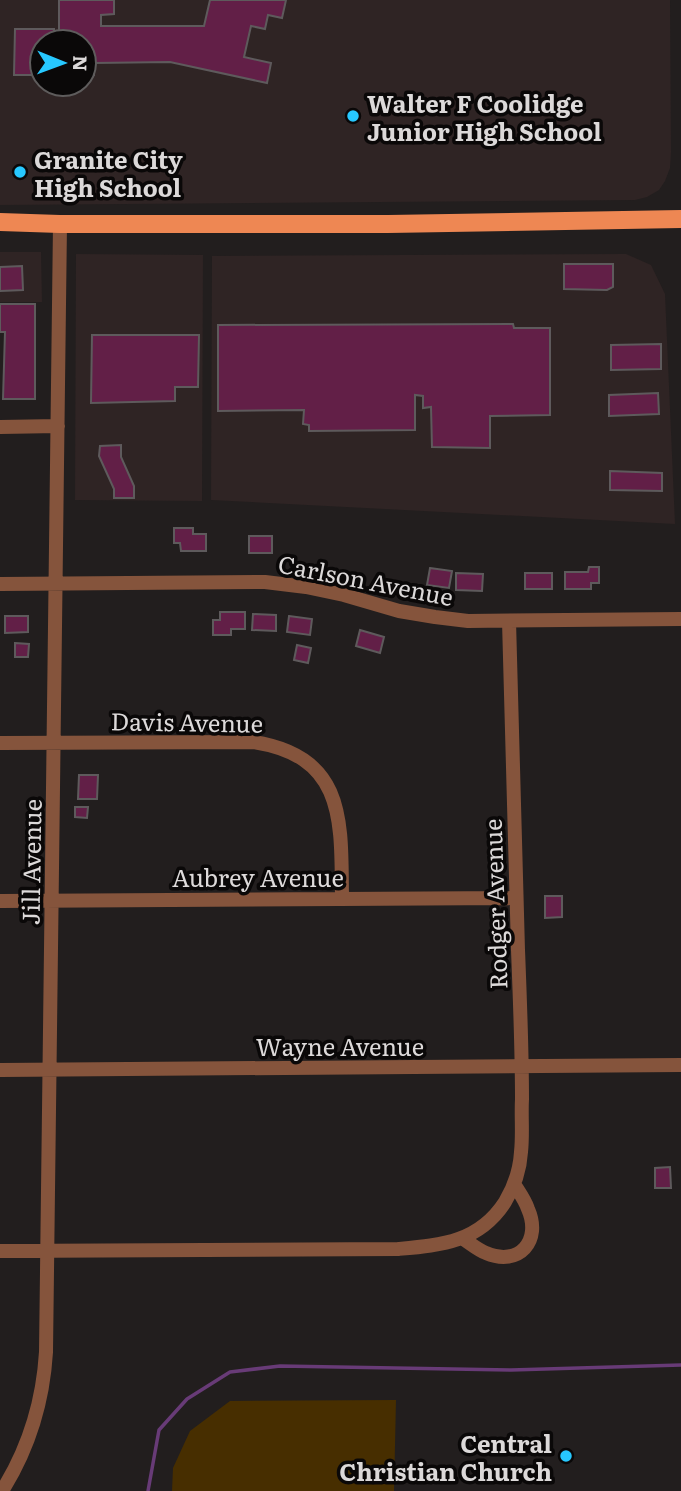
<svg xmlns="http://www.w3.org/2000/svg" width="681" height="1491" viewBox="0 0 681 1491" font-family="Literata,serif">
<rect width="100%" height="100%" fill="#221e1e"/>
<path fill="#2f2424" fill-rule="evenodd" d="M0,0h670l1,152 -1,16 -5,13 -6,9 -12,7 -12,3 -635,5zM42,42h42v42h-42z
M0,252h41l1,50h-42z
M76,254l127,1 -1,246 -127,-1z
M626,254l25,11 14,29 10,230 -464,-24 1,-244z"/>
<path fill="#472e00" d="M396,1400l-2,91h-222l1,-23 17,-37 40,-30z"/>
<g fill="none" stroke-linecap="round" stroke-linejoin="round">
<path stroke="#683b77" stroke-width="3.5" d="M148,1491l11,-61 28,-31 43,-27 50,-6 231,4 170,-5"/>
</g>
<path fill="#621f47" stroke="#5e5a5c" stroke-width="2" d="M59,0h55v14l-13,1v11h103l6,-26h76l-4,18 -14,-3 -3,14 -14,-3 -7,31 27,6 -4,20 -97,-21 -76,1v12h-10v-33h-25z
M15,29h39v13h-12v33h-28z
M564,264h49v23l-6,3 -43,-1z
M22,266l1,24 -23,1v-24z
M0,304h35v95h-32l2,-67h-5z
M513,324l1,4h36v87l-60,1v32l-58,-1 -1,-40 -8,1v-12l-8,-1v35l-106,1v-6l-6,-1 1,-14 -86,1v-86z
M92,335h107l-1,52h-23v14l-84,2z
M661,344v25l-50,1v-25z
M658,393l1,21 -50,2v-21z
M121,445v12l13,29v12h-20v-9l-15,-33 1,-10z
M610,471l52,2v18l-52,-1z
M174,528h19v6h13v17h-25l-1,-8h-6z
M249,536h23v17h-23z
M589,567h10v16h-8v6h-26v-17h23z
M430,568l22,3 -3,17 -22,-3z
M456,573l27,1 -1,17 -26,-1z
M525,573h27v16h-27z
M220,612h25v17h-14v6h-18v-15h7z
M253,614l23,1v16l-24,-1z
M5,616h23v16l-23,1z
M289,616l23,3 -2,16 -23,-3z
M360,630l24,7 -4,16 -24,-7z
M15,643l14,1 -1,13h-13z
M297,645l14,3 -3,15 -14,-3z
M79,775h19l-1,24h-19z
M75,807h13l-1,11 -12,-1z
M545,896h17v21l-17,1z
M670,1167l1,21h-16v-20z"/>
<g fill="none" stroke-linecap="round" stroke-linejoin="round">
<path stroke="#85543c" stroke-width="14" d="M0,427l58,-1
M0,584l265,-2 41,5 38,8 55,16 36,6 33,4 213,-2
M0,743l253,-1c94,14 88,81 89,157
M0,901l516,-3
M0,1070l681,-5
M462,1238c8,5 16,12 24,15 33,14 56,-12 42,-44 -3,-9 -9,-17 -14,-25
M0,1251l398,-2c44,-4 81,-7 107,-47 9,-15 15,-33 16,-50 2,-18 0,-36 1,-53 0,-50 -2,-99 -4,-149 -3,-109 -6,-219 -9,-329
M2,1491c27,-43 41,-89 44,-139l14,-1128"/>
<path stroke="#ee8753" stroke-width="18" d="M0,222l60,2h328l293,-5"/>
</g>
<g fill="#27c8ff" stroke="#0a0808" stroke-width="2.5">
<circle cx="353" cy="116" r="7"/>
<circle cx="20" cy="172" r="7"/>
<circle cx="566" cy="1456" r="7"/>
</g>
<g text-anchor="middle" dominant-baseline="central" stroke-width="7" stroke-linejoin="round" paint-order="stroke">
<g font-size="24" font-weight="bold" fill="#dcd9d9" stroke="#0a0808" text-anchor="start">
<text x="367" y="102">Walter F Coolidge<tspan x="367" dy="28">Junior High School</tspan></text>
<text x="34" y="158">Granite City<tspan x="34" dy="28">High School</tspan></text>
<text x="552" y="1442" text-anchor="end">Central<tspan x="552" dy="28">Christian Church</tspan></text>
</g>
<g font-size="24" fill="#dcd9d9" stroke="#0a0808">
<text transform="translate(366 579) rotate(11)">Carlson Avenue</text>
<text transform="translate(187 721) rotate(1)">Davis Avenue</text>
<text transform="translate(30 862) rotate(-89)">Jill Avenue</text>
<text x="258" y="876">Aubrey Avenue</text>
<text transform="translate(494 904) rotate(-92)">Rodger Avenue</text>
<text x="340" y="1045">Wayne Avenue</text>
</g>
</g>
<g transform="translate(63 63) rotate(91)"><circle r="33" fill="#0a0808" stroke="#5e5c5c" stroke-width="2"/>
<path d="M0-5L12 26L0 18L-12 26Z" fill="#27c8ff"/>
<text y="-10" font-size="19" font-weight="bold" text-anchor="middle" fill="#dcd9d9">N</text>
</g>
</svg>
